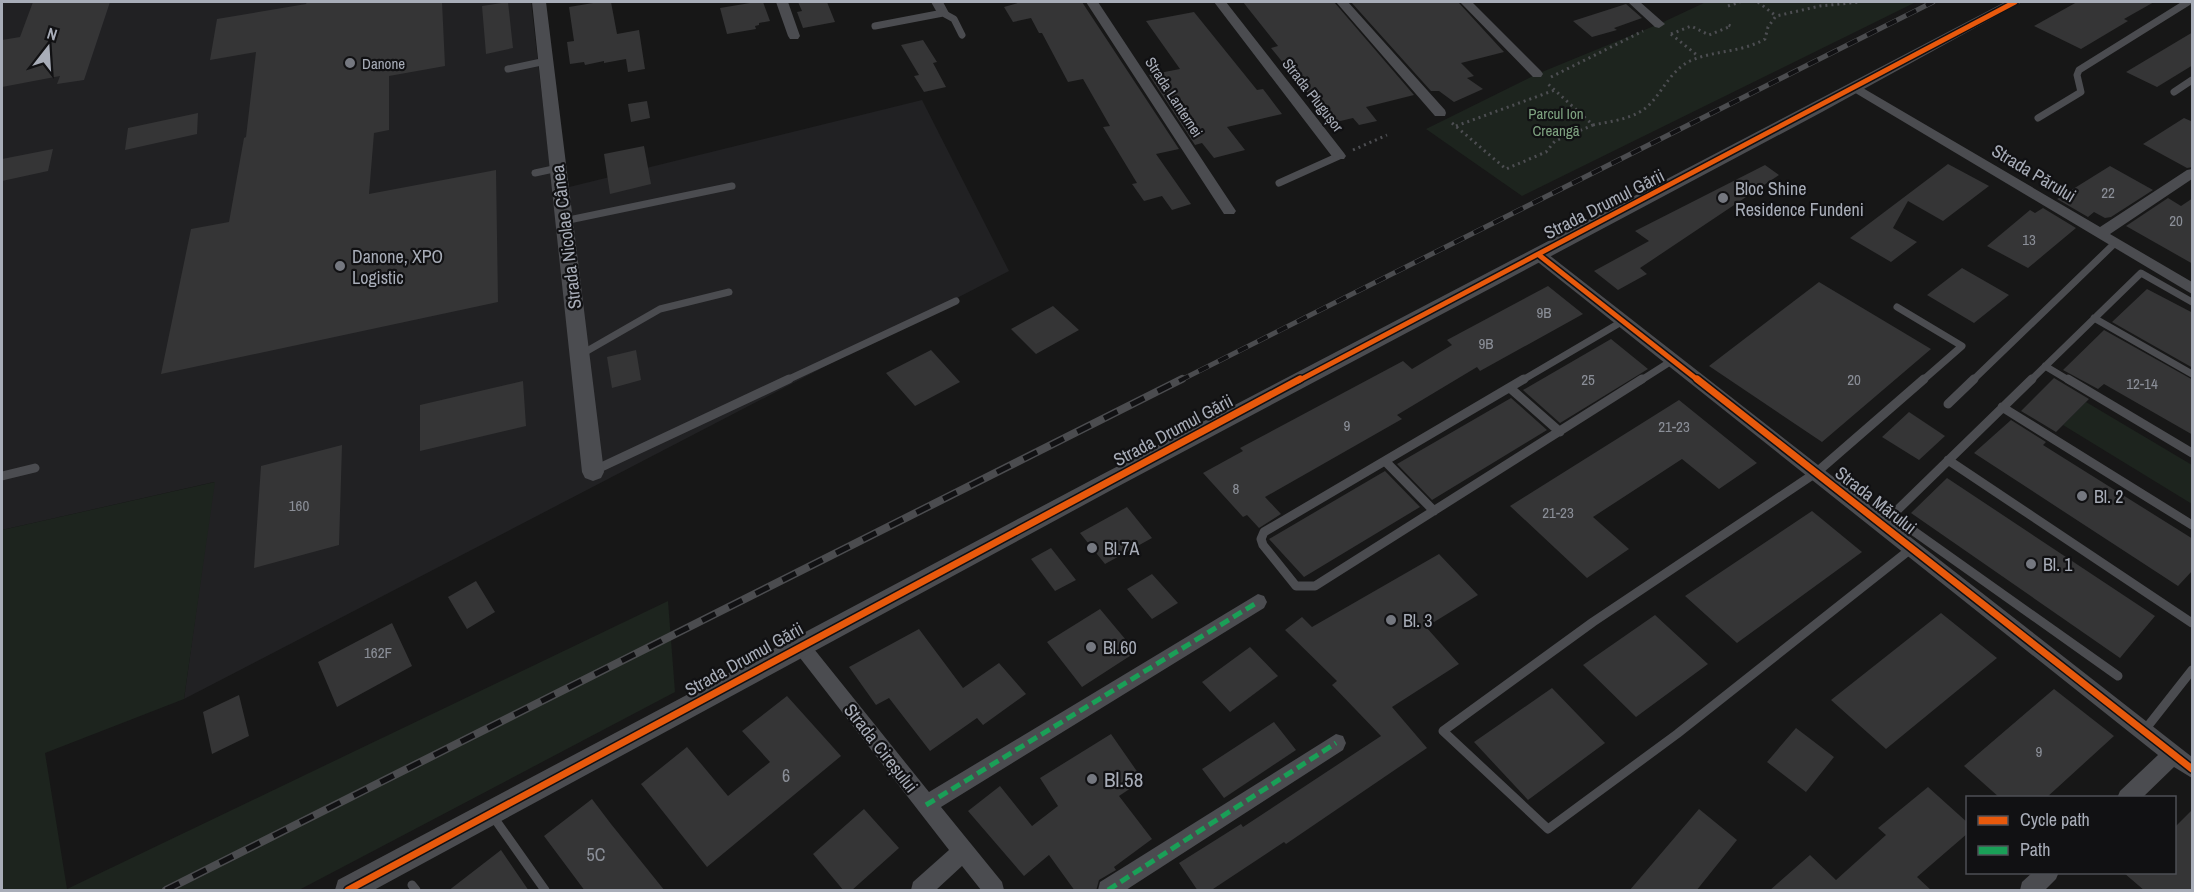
<svg xmlns="http://www.w3.org/2000/svg" width="2194" height="892" viewBox="0 0 2194 892" font-family="'Archivo Narrow',sans-serif">
<rect width="100%" height="100%" fill="#171717"/>
<path fill="#212123" d="M2,2h529l22,189 369,-91 87,171 -825,428 30,-217 -212,48z"/>
<path fill="#1d241e" d="M1706,2h210l-394,194 -96,-67 111,-55 122,-50z
M2086,402l106,63v39l-129,-79z
M215,482l-31,217 -139,54 22,136 601,-288 7,91 -376,198h-297v-360z"/>
<path fill="#353536" d="M33,2h77l-26,78 -27,4 3,-8 -58,11v-47l18,-3z
M307,2h135l3,64 -56,10v54l-15,3 -5,61 127,-24 2,132 -337,72 30,-145 38,-7 15,-84 2,-1 10,-85 -46,8 7,-41 89,-15z
M508,2l5,46 -27,6 -4,-48z
M599,2h12l6,32 22,-4 6,39 -17,3 -2,-13 -22,4v-2l-19,4 -1,-3 -14,2 -3,-22 7,-1 -5,-34z
M756,2h7l7,19 -11,2v2l-4,1 1,3 -29,5 -7,-26z
M798,2h29l8,20 -32,6 -6,-16 5,-1z
M1021,2h61l97,147 -23,5 35,50 -19,6 -10,-14 -18,5 -12,-17 5,-1 -34,-56 7,-1 -27,-47 -15,3 -26,-49h-3l-8,-15 -18,4 -9,-15z
M1243,2h91l80,93 -48,12 11,14 -18,4 -6,-7 -21,5 -61,-75 7,-2z
M1351,2h107l46,50 -43,11 13,13 -7,2 16,11 -29,13 -15,-11h-8z
M2077,2h77l-30,17 4,2 -47,28 -47,-23z
M1626,4l16,14 -28,10 3,2 -25,7 -19,-16z
M1194,12l63,78 6,-1 19,25 -55,13 18,23 -31,8 -12,-15 -7,2 -46,-70 31,-6 -34,-48z
M2193,32v33l-36,22 -31,-15z
M923,40l14,22 -4,1 13,24 -22,5 -10,-16 5,-1 -18,-30z
M647,101l3,17 -19,4 -3,-18z
M198,113l-1,21 -72,16 3,-22z
M2184,118l9,4v45l-6,1 -44,-24z
M644,146l7,38 -41,10 -6,-40z
M53,149l-5,22 -46,10v-22z
M1948,164l41,22 -46,35 -35,-20 -15,27 24,14 -26,20 -41,-24z
M1765,165l14,10 -139,93 7,6 -29,16 -24,-19 55,-30 -14,-10z
M2110,166l43,24 -42,27 -6,1 -11,-6 -6,5 -31,-18z
M2168,198l13,8 12,-8v66l-67,-38z
M2043,208l33,20 -48,40 -41,-22 43,-36 5,3z
M1962,268l47,27 -35,28 -47,-28z
M1819,282l112,67 -109,93 -113,-76z
M1548,286l35,28 -103,57 -3,-4 -80,48 5,4 -137,78 16,17 -22,14 -12,-13 -4,2 -40,-44 40,-22 -3,-3 163,-87 9,8 40,-24 -5,-5z
M2147,289l46,24v55l-81,-46z
M1053,306l26,24 -43,24 -25,-25z
M2104,330l89,50v55l-89,-51 -6,5 -35,-19z
M1611,339l37,30 -88,54 -37,-33z
M636,350l5,30 -29,8 -5,-31z
M931,350l29,32 -45,24 -29,-33z
M2054,378l35,21 -33,33 -35,-21z
M523,381l3,45 -106,25v-46z
M1511,398l36,32 -115,70 -35,-36z
M1679,400l78,63 -38,26 -37,-30 -89,58 36,32 -42,29 -77,-72z
M1909,412l36,24 -26,24 -37,-23z
M2011,420l35,22 -3,3 150,94v31l-15,16 -204,-133z
M342,445l-3,100 -85,23 7,-102z
M1385,471l35,36 -116,70 -35,-38z
M1947,478l208,138 -35,42 -209,-145z
M1127,507l25,31 -47,26 -25,-31z
M1812,511l50,41 -125,91 -52,-47z
M1051,548l25,32 -21,11 -24,-32z
M1439,554l39,41 -52,32 33,37 -67,43 35,41 -141,96 -2,-2 -74,49h-12l-19,-28 62,-39 2,3 138,-91 -49,-51 5,-4 -52,-51 17,-13 10,10z
M1152,574l26,29 -26,16 -25,-30z
M476,581l19,31 -28,17 -19,-32z
M1100,609l36,43 -54,35 -35,-45z
M1941,613l56,45 -111,91 -55,-49z
M1655,615l53,49 -72,53 -53,-52z
M392,623l20,43 -75,41 -19,-45z
M919,629l44,59 36,-25 27,31 -43,31 -6,-7 -47,33 -41,-53 -13,7 -27,-38z
M1250,647l28,29 -48,36 -28,-30z
M1552,688l53,55 -77,57 -54,-58z
M2054,689l60,47 -68,62h-46l-36,-32z
M239,695l10,41 -37,18 -9,-42z
M787,696l54,60 -134,111 -66,-83 46,-37 41,49 42,-34 -28,-31z
M1274,722l22,28 -72,48 -22,-29z
M1796,728l38,29 -28,35 -39,-30z
M1111,734l32,46 -24,16 33,43 -38,28 2,3 -17,10 -3,11h-21l-26,-36 -25,21 -56,-65 32,-25 32,40 26,-20 -18,-28z
M1928,787l40,36v10l-51,44 15,14h-163l41,-36 26,25 50,-45 -8,-7z
M592,799l19,25 54,67h-80l-41,-55z
M864,809l35,39 -48,43h-7l-31,-37z
M1699,809l38,31 -41,51h-67z
M2193,809v82h-48l-21,-18h51v-46z
M501,850l28,41h-81z"/>
<g fill="none" stroke-linecap="round" stroke-linejoin="round">
<path stroke="#4d4e52" stroke-width="3" stroke-dasharray="2 4" stroke-linecap="butt" d="M1758,2l18,14
M1728,6l12,-4
M1671,34l20,-8 18,9 22,-9 -5,-2
M1671,34l27,22
M1551,77l92,-46
M1452,123l54,46 40,-17 9,-11 38,-16 -45,-41
M1593,125c19,-4 42,-6 56,-20 15,-15 21,-34 41,-44 24,-11 51,-8 75,-22l3,-12 8,-11 44,-10 40,-4
M1456,126l99,-36
M1353,150l34,-15"/>
<path stroke="#4b4c50" stroke-width="7" d="M875,26l68,-13 11,6 8,16
M508,69l38,-8
M2174,92l18,-12
M2038,118l43,-26 -4,-17 2,-5 109,-68
M535,173l23,-5
M1279,183l60,-27
M564,221l168,-35
M1897,307l65,39 -40,35
M2094,318l98,56
M580,355l80,-46 69,-17
M2045,366l25,15
M785,381l171,-80
M1521,381l102,-60
M1640,381l33,-21
M1972,381l143,-138
M2030,381l111,-108 51,29"/>
<path stroke="#4b4c50" stroke-width="9" d="M1524,379l-260,153 -3,7 2,6 33,41h19l327,-207
M2068,379l124,74
M1510,388l50,44
M1948,404l26,-25
M2002,407l190,118
M1948,460l244,163
M1385,461l49,50
M595,470l194,-91
M2,476l33,-8
M1891,515l227,161
M1883,524l149,-145
M1912,548l-235,186 -129,95 -105,-98 150,-109 224,-150 107,-93
M2144,731l48,-61
M492,815l53,75
M412,885l4,5"/>
<path fill="#4b4c50" fill-rule="evenodd" d="M776,2h12l12,34 -2,3h-8l-2,-3z
M931,2h12l6,11 -2,3h-8z
M1086,2h12l136,206 2,3 -2,3h-10z
M1214,2h12l118,151 2,3 -2,3h-10z
M1336,2h12l97,108 1,3 -1,3h-10z
M1460,2h12l69,69 2,3 -2,3h-8z
M1628,2h12l25,22 -6,4 -4,-1z
M1856,84l244,143 87,-57 5,-1v10l-82,55 82,48v12l-340,-203 -2,-3z
M1539,250l5,1 648,506v21l-18,-11 -32,31h-25l3,-7 38,-36 -624,-496 -2,-4 2,-4z
M1258,594l6,2 3,6 -3,6 -323,199 61,75 2,8h-23l-19,-24 -26,24h-25l2,-8 36,-32 -159,-205 2,-6 7,-2 7,2 123,153z
M1336,734l7,2 3,7 -3,7 -217,140h-28l2,-8z
M2033,872h26l-3,7 -11,11h-25l2,-8z"/>
<path fill="#4b4c50" fill-rule="evenodd" d="M532,2h14l58,470 -3,6 -8,3 -8,-3 -3,-6z
M2005,2h17l-200,110 -705,375 -743,403h-39l3,-10 763,-405z"/>
<g stroke="#4b4c4f" stroke-width="5">
<path id="rail-far1" d="M1179,381l754,-379"/>
</g>
<g stroke="#4b4c4f" stroke-width="8">
<path id="rail" d="M166,890l1016,-511"/>
</g>
<use href="#rail-far1" stroke="#111113" stroke-width="4" stroke-dasharray="11" stroke-linecap="butt"/>
<use href="#rail" stroke="#111113" stroke-width="5" stroke-dasharray="15" stroke-linecap="butt"/>
<path stroke="#1a9f57" stroke-width="5" stroke-dasharray="10 5" stroke-linecap="butt" d="M926,805l332,-203
M1108,890l228,-147"/>
<g stroke="#111113" stroke-width="8">
<path id="cycleway-far1" d="M1539,255l160,126
M1298,381l717,-379"/>
</g>
<g stroke="#111113" stroke-width="10">
<path id="cycleway" d="M1697,379l495,390
M348,890l952,-511"/>
</g>
<use href="#cycleway-far1" stroke="#e8590c" stroke-width="5"/>
<use href="#cycleway" stroke="#e8590c" stroke-width="7"/>
</g>
<g fill="#757880" stroke="#111113" stroke-width="2">
<circle cx="350" cy="63" r="6"/>
<circle cx="1723" cy="198" r="6"/>
<circle cx="340" cy="266" r="6"/>
<circle cx="2082" cy="496" r="6"/>
<circle cx="1092" cy="548" r="6"/>
<circle cx="2031" cy="564" r="6"/>
<circle cx="1391" cy="620" r="6"/>
<circle cx="1091" cy="647" r="6"/>
<circle cx="1092" cy="779" r="6"/>
</g>
<g text-anchor="middle" dominant-baseline="central" stroke-width="4.5" stroke-linejoin="round" paint-order="stroke">
<g font-size="15" fill="#a8adb8" stroke="#111113" text-anchor="start">
<text x="362" y="63">Danone</text>
</g>
<g font-size="15" fill="#a8adb8" stroke="#111113">
<text transform="translate(1313 95) rotate(52)">Strada Plugușor</text>
<text transform="translate(1174 97) rotate(57)">Strada Lanternei</text>
</g>
<g font-size="15" fill="#7fa381" stroke="#111113">
<text x="1556" y="113">Parcul Ion<tspan x="1556" dy="17">Creangă</tspan></text>
</g>
<g font-size="15" fill="#8b8f98">
<text x="2108" y="192">22</text>
<text x="2176" y="220">20</text>
<text x="2029" y="239">13</text>
<text x="1544" y="312">9B</text>
<text x="1486" y="343">9B</text>
<text x="1588" y="379">25</text>
<text x="1854" y="379">20</text>
<text x="2142" y="383">12-14</text>
<text x="1347" y="425">9</text>
<text x="1674" y="426">21-23</text>
<text x="1236" y="488">8</text>
<text x="299" y="505">160</text>
<text x="1558" y="512">21-23</text>
<text x="378" y="652">162F</text>
<text x="2039" y="751">9</text>
</g>
<g font-size="18" fill="#a8adb8" stroke="#111113">
<text transform="translate(2034 173) rotate(31)">Strada Părului</text>
<text transform="translate(1604 204) rotate(-27)">Strada Drumul Gării</text>
<text transform="translate(566 237) rotate(-97)">Strada Nicolae Cânea</text>
<text transform="translate(1173 430) rotate(-28)">Strada Drumul Gării</text>
<text transform="translate(1876 500) rotate(38)">Strada Mărului</text>
<text transform="translate(744 659) rotate(-29)">Strada Drumul Gării</text>
<text transform="translate(881 748) rotate(52)">Strada Cireșului</text>
</g>
<g font-size="18" fill="#a8adb8" stroke="#111113" text-anchor="start">
<text x="1735" y="188">Bloc Shine<tspan x="1735" dy="21">Residence Fundeni</tspan></text>
<text x="352" y="256">Danone, XPO<tspan x="352" dy="21">Logistic</tspan></text>
<text x="2094" y="496">Bl. 2</text>
<text x="1104" y="548">Bl.7A</text>
<text x="2043" y="564">Bl. 1</text>
<text x="1403" y="620">Bl. 3</text>
<text x="1103" y="647">Bl.60</text>
</g>
<g font-size="18" fill="#8b8f98">
<text x="786" y="775">6</text>
<text x="596" y="854">5C</text>
</g>
<g font-size="21" fill="#a8adb8" stroke="#111113" text-anchor="start">
<text x="1104" y="779">Bl.58</text>
</g>
</g>
<rect width="2194" height="892" fill="none" stroke="#a8adb8" stroke-width="6"/>
<rect x="1966" y="796" width="210" height="78" fill="#111113" stroke="#4d4f55" stroke-width="1.5"/>
<rect x="1978" y="816" width="30" height="9" fill="#e8590c" stroke="#4d4f55" stroke-width="1.5"/>
<text x="2020" y="826" font-size="18" fill="#a8adb8">Cycle path</text>
<rect x="1978" y="846" width="30" height="9" fill="#1a9f57" stroke="#4d4f55" stroke-width="1.5"/>
<text x="2020" y="856" font-size="18" fill="#a8adb8">Path</text>
<g transform="translate(48 48) rotate(17)" stroke="#111113" stroke-width="4.5" paint-order="stroke">
<path d="M0-4.5L10 22L0 15L-10 22Z" fill="#a8adb8"/>
<text y="-9" font-size="16" font-weight="bold" text-anchor="middle" fill="#a8adb8">N</text>
</g>
</svg>
